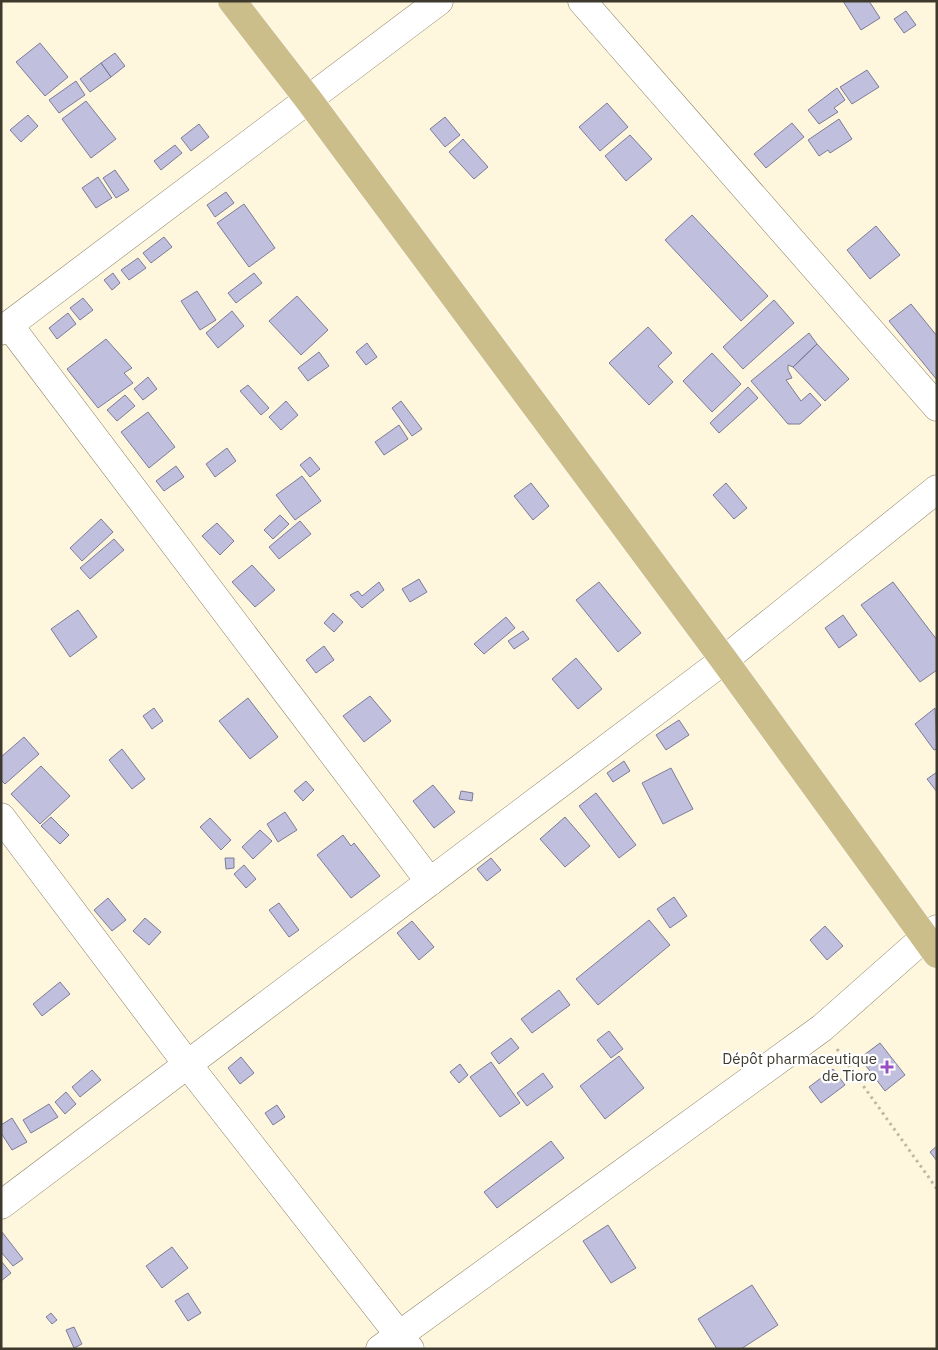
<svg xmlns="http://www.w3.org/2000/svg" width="938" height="1350" viewBox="0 0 938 1350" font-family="'IBM Plex Sans',sans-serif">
<rect width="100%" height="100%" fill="#fef6dd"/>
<path fill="#c0c0de" stroke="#7c7c98" d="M843,1h26l11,17 -19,12z
M906,11l10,14 -12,8 -10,-14z
M40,43l28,34 -23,19 -29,-34z
M115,53l10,13 -14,11 -10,-14z
M101,63l10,14 -21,15 -10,-13z
M867,70l12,17 -27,17 -12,-17z
M76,81l9,14 -26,18 -10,-13z
M837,88l8,12 -11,8 4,4 -19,12 -11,-14z
M86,101l30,38 -25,19 -29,-39z
M607,103l21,24 -28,24 -21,-24z
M28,115l10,11 -17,16 -11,-12z
M445,117l15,18 -15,12 -15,-18z
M839,119l13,20 -22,14 -2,-3 -9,6 -11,-16z
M792,123l12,14 -38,31 -12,-14z
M199,124l10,13 -18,14 -10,-13z
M630,135l22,24 -26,22 -21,-25z
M463,139l25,28 -14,12 -25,-27z
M175,145l7,8 -21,17 -7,-9z
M115,170l14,20 -13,8 -13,-20z
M98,177l14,21 -16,10 -14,-20z
M226,192l8,11 -19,14 -8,-12z
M244,204l31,44 -26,19 -32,-44z
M692,215l76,81 -27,25 -76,-81z
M876,226l24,29 -30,24 -23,-29z
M164,237l8,10 -21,16 -8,-10z
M138,258l8,10 -17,12 -8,-10z
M113,273l7,10 -8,7 -8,-10z
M254,273l8,10 -26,20 -8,-10z
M197,291l19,29 -16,10 -19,-29z
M297,296l31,34 -27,25 -32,-34z
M83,298l10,12 -13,10 -10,-12z
M774,300l20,23 -51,46 -20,-22z
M911,304l26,32v44l-48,-59z
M232,311l12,15 -26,22 -12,-15z
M68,313l8,11 -19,15 -8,-11z
M648,327l24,26 -14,13 15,16 -24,23 -40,-42z
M809,333l8,11 -24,23 -5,-2v5l4,8 -6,2 15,21 9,-8 11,12 -21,19h-12l-37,-43z
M106,339l26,29 -8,5 9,10 -35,25 -31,-39z
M367,343l10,14 -11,8 -10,-13z
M817,344l32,35 -24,22 -32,-34z
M319,352l10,14 -21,15 -10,-13z
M712,353l29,31 -29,28 -29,-31z
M148,377l9,12 -14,11 -9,-11z
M248,385l21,23 -8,7 -21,-24z
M748,387l10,11 -39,35 -9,-10z
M125,395l10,11 -18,15 -10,-11z
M286,401l12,14 -17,15 -12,-13z
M401,401l21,28 -10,7 -20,-28z
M148,412l27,35 -26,21 -28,-36z
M399,425l9,14 -24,16 -9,-13z
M227,448l9,13 -21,16 -9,-13z
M310,457l10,12 -10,8 -10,-12z
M176,466l8,11 -20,14 -8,-10z
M302,476l19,25 -26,19 -19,-25z
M531,483l18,23 -16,14 -19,-24z
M726,483l21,25 -13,11 -21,-24z
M280,515l9,9 -16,15 -9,-9z
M101,519l12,13 -31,29 -12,-13z
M300,521l11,13 -32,25 -10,-12z
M217,523l17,18 -14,14 -18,-19z
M114,539l10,11 -34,29 -10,-11z
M252,565l23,25 -20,17 -23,-25z
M419,579l8,13 -17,10 -8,-13z
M379,582l5,8 -22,18 -12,-13 8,-4 4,5z
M599,582l42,51 -23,19 -42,-52z
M893,582l44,58v30l-17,12 -59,-77z
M78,610l19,27 -27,20 -19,-28z
M333,613l10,9 -9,10 -10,-9z
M843,615l14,20 -18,13 -14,-20z
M506,617l9,11 -31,26 -10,-10z
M523,631l6,8 -15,10 -6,-8z
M324,646l10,14 -18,13 -10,-13z
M576,658l26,31 -24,20 -26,-30z
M370,696l21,25 -27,21 -21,-26z
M248,698l30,39 -28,22 -31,-38z
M154,708l9,13 -11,8 -9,-13z
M935,708l2,41 -3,1 -19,-26z
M679,720l10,15 -23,15 -10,-15z
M24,737l15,17 -34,30 -4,-4v-23z
M122,749l23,30 -13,10 -23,-29z
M624,761l6,10 -17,11 -6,-9z
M41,766l29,30 -30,28 -29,-30z
M671,768l22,41 -30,15 -21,-41z
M937,772v20l-10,-13z
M306,781l8,9 -11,11 -9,-10z
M433,785l22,27 -21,16 -21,-27z
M461,791l12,2 -1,8 -13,-2z
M596,793l40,52 -17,13 -40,-52z
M285,812l12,18 -19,12 -11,-18z
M51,817l18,18 -9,9 -19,-18z
M565,817l25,29 -25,21 -25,-28z
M210,818l21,22 -10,10 -21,-23z
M260,830l12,11 -19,18 -11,-12z
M343,835l8,11 3,-3 26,33 -29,22 -34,-43z
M225,858h9v10l-8,1z
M491,858l10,12 -14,11 -10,-12z
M244,865l12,14 -10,9 -12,-14z
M674,897l13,19 -17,12 -13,-19z
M108,898l18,22 -14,11 -18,-21z
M279,903l20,27 -10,7 -20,-27z
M145,918l16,14 -12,13 -16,-14z
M649,920l21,25 -72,60 -22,-26z
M412,921l22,26 -15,13 -22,-27z
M825,926l18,20 -16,14 -17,-20z
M60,982l10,12 -28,22 -9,-12z
M559,990l11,15 -38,28 -11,-14z
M609,1031l14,18 -12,9 -14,-18z
M511,1038l8,10 -20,16 -8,-11z
M880,1043l25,32 -20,16 -25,-33z
M619,1056l25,32 -39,31 -25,-33z
M241,1057l13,16 -14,11 -12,-16z
M491,1062l29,41 -20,14 -30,-40z
M460,1064l8,11 -9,8 -9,-11z
M833,1069l12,16 -24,18 -12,-16z
M92,1070l9,10 -21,17 -8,-10z
M543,1073l10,14 -26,19 -10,-13z
M66,1092l10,12 -11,10 -10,-12z
M49,1104l9,13 -27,16 -8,-13z
M277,1105l8,12 -12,8 -8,-12z
M12,1118l15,24 -15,8 -11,-17v-8z
M551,1141l13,17 -67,50 -13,-16z
M937,1146v15l-7,-9z
M608,1225l28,43 -25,15 -28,-42z
M2,1232l21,27 -10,7 -12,-14z
M172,1247l16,21 -26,20 -16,-22z
M1,1261l10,12 -10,8z
M752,1285l26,40 -37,24h-24l-19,-30z
M188,1293l13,20 -13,8 -13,-20z
M51,1313l6,7 -5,4 -6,-7z
M74,1327l8,17 -8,4 -8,-18z"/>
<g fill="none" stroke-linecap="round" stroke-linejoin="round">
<g stroke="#8a8064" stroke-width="29">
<path id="street" d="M582,1l355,406
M9,325l421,557
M1,331l438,-330
M1,817l187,248 222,284
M1,1205l723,-545 213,-171
M380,1349l442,-321 103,-91 12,-8"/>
</g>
<g stroke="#fff" stroke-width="29">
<path id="primary" d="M232,1l76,98 416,561 213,294"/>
</g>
<path stroke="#beb7a3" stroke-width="3" stroke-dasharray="2.5 4" stroke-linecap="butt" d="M837,1049l100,140"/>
<use href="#street" stroke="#fff" stroke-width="28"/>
<use href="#primary" stroke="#cbbe8b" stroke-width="28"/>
</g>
<path fill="#994ec1" stroke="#fff" stroke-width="2" d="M884.5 1059.5h5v5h5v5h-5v5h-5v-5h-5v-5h5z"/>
<g text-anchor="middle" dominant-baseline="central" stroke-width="4.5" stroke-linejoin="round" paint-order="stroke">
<g font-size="15" fill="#3d392d" stroke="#fff" text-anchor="end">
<text x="877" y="1058">Dépôt pharmaceutique<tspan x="877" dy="17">de Tioro</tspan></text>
</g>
</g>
<rect width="938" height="1350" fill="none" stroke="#3d392d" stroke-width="5"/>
</svg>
